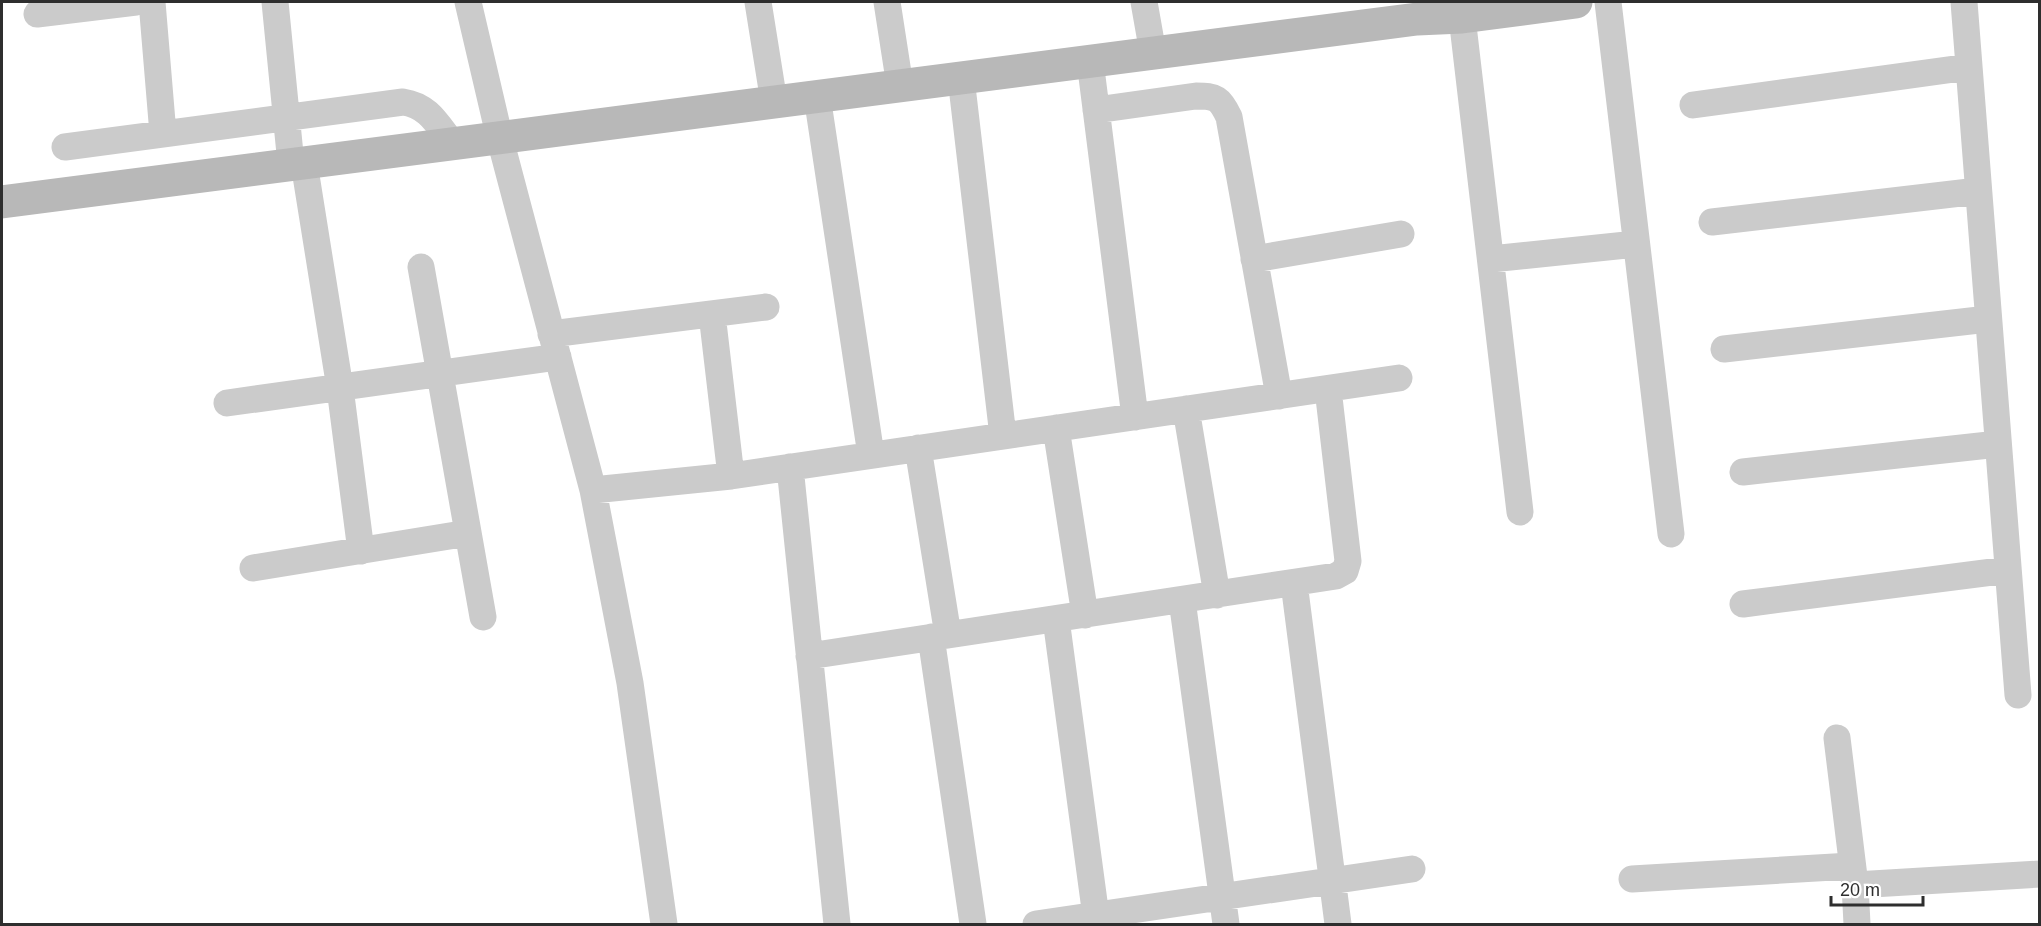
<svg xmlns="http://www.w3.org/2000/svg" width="2041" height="926" viewBox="0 0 2041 926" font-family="Helvetica,sans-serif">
<rect width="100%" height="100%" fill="#fff"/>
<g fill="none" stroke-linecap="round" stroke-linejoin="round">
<path stroke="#cbcbcb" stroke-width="27" d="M152,2l11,132
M275,2l16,162
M468,2l32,137 93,351 37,193 34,241
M758,2l16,100
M887,2l13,84
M1144,2l9,51
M1608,2l63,532
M1964,2l54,693
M37,14l99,-12
M1462,17l58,495
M1090,61l45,356
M961,78l42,358
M817,96l54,359
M1693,105l276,-38
M1096,110l100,-14c20,0 24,2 33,21l50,279
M65,147l338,-45c26,4 34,22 49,41
M304,163l36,225 21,163
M1712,222l266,-31
M1254,259l147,-25
M1491,259l145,-15
M421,267l62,350
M712,314l19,162
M551,334l215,-27
M1724,349l264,-30
M227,403l331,-46
M1186,409l31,186
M1056,428l29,187
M918,448l30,187
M790,467l47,457
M1743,472l255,-28
M593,490l138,-14 668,-98
M253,568l215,-35
M1294,583l44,341
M1182,600l44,324
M1743,604l265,-34
M1056,619l41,305
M931,637l42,287
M809,656l527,-80 9,-5 3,-10 -20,-172
M1837,738l18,147 2,39
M1632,879l219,-13
M1855,885l185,-11
M1036,924l376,-55"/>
<path stroke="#b8b8b8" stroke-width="33" d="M2,202l1415,-183 45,-2 114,-15"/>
</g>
<rect width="2041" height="926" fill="none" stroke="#2e2e2e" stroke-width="6"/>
<path d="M1831 896v9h92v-9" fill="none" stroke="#2e2e2e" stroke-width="3"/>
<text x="1840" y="896" font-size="18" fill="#2e2e2e" stroke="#ffffff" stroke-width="4.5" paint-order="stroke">20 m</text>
</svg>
